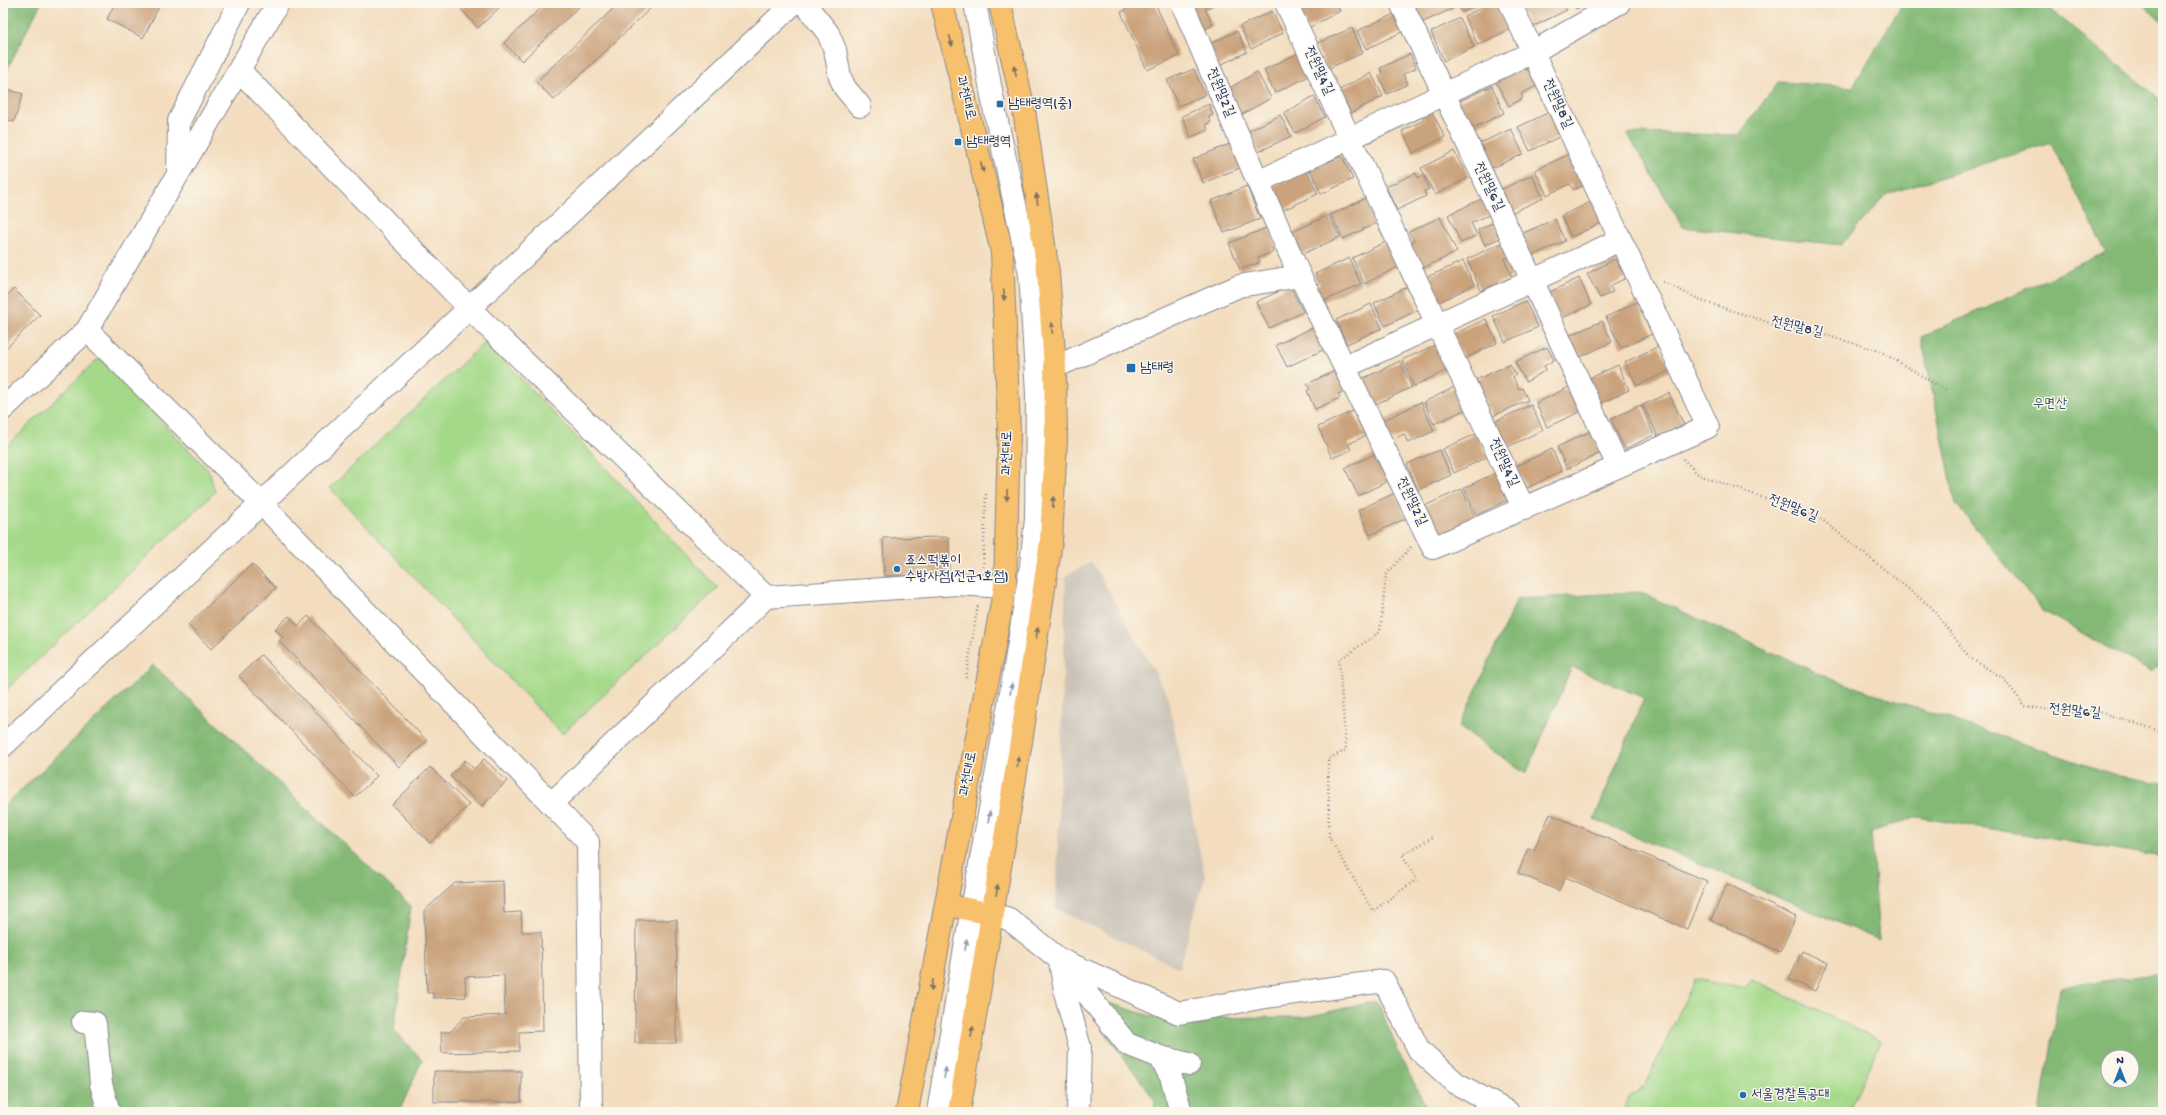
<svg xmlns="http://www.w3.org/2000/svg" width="2166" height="1115" viewBox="0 0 2166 1115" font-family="'Gochi Hand','Poor Story',sans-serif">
<rect width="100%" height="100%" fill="#fbf7ec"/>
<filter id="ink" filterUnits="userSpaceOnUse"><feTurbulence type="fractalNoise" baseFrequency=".025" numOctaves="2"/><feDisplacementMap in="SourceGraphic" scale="8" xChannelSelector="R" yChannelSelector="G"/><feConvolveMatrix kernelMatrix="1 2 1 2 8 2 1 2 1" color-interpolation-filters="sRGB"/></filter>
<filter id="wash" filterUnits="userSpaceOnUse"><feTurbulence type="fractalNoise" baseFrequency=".012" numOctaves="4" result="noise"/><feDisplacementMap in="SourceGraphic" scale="16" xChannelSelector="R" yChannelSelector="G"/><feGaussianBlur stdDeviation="0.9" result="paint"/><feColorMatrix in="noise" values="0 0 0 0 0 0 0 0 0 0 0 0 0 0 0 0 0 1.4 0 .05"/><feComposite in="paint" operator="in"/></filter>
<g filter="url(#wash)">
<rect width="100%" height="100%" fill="#f3ddbe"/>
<path fill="#cbc3b8" d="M1092,562l75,132 38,183 -26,91 -123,-59 10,-334z"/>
<path fill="#a4d989" stroke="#608474" d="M486,341l232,247 -156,146 -232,-246z
M100,357l109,114 6,21 -212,201v-243z
M1695,979l50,10 7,-10 129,62 -33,71h-225l6,-15 16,-11z"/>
<path fill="#83b975" stroke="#4f746a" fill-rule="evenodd" d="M3,3h38l-38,74z
M1907,3h136l120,99v558l-12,12 -108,-61 -87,-107 -35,-167 185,-85 -55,-109 -164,51 -46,51 -158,-18 -56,-94 112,2 39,-53 75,5 49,-83z
M2142,3h21v19z
M1639,592l192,87 288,97 44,7v74l-246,-40 -46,15 8,108 -285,-121 50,-121 -72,-31 -46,107 -67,-47 58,-128z
M153,665l258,241 -17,124 28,30 -23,52h-396v-305z
M2163,973v139h-123l20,-125zM2108,1057h24v24h-24z
M1377,1001l24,57 28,54h-275l1,-12 -52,-70 6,-27 48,15 149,-1z"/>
<g id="blocks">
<path fill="#caa37c" d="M115,3h46l-18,35 -36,-19z
M467,3h37l-26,25 -17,-19z
M546,3h37l-61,58 -18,-18z
M619,3h37l-102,97 -18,-18z
M1139,3h16l24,53 -32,14 -26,-58z
M1183,3h35l-13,6 8,16 -15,8z
M1299,3h37l4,8 -32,17 -12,-23z
M1412,3h39l3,5 -33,15z
M1457,3h19l1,2 -15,7z
M1492,3h7l13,25 -34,17 -14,-29z
M1525,3h38l4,7 -37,18 -10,-22z
M1573,3h16l-13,6z
M1272,11l11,22 -32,16 -11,-23z
M1396,13l8,18 -38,18 -9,-18z
M1460,18l14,29 -30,14 -13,-29z
M1352,28l11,25 -36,16 -12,-25z
M1237,31l10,21 -31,15 -9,-22z
M1300,52l11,23 -36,18 -11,-23z
M1410,54l6,14 -13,6 5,10 -21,10 -8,-18 4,-2 -3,-6z
M1523,68l10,5 7,11 -19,10 2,4 -14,8 -13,-24z
M1194,69l11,26 -27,11 -11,-26z
M1257,72l14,26 -30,17 -15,-25z
M1371,73l12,23 -32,17 -12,-23z
M1492,86l12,27 -33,16 -13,-27z
M3,88l20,6 -9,28 -11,-4z
M1314,96l11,21 -30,16 -11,-20z
M1209,104l4,11 -5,2 3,5 -5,2 2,6 -17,7 -9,-21z
M1554,110l11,24 -35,17 -12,-24z
M1432,112l13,25 -32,16 -11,-22 22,-11 -2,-4z
M1280,115l11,21 -33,16 -11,-20z
M1511,129l12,25 -35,16 -12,-25z
M1232,143l10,24 -39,16 -10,-24z
M1454,151l14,27 -33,17 -14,-27z
M1570,154l15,31 -12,5 -3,-6 -23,11 -12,-25z
M1342,156l11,23 -32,15 -11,-24z
M1307,171l11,23 -37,17 -11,-23z
M1416,173l2,5 5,-3 6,14 -5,2 2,5 -29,14 -11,-23z
M1532,175l11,23 -34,16 -11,-23z
M1247,186l13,33 -36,14 -13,-32z
M1366,198l11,25 -34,16 -12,-24z
M1481,199l8,16 -18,8 6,12 -16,8 -13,-28z
M1595,200l11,21 -35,16 -10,-21z
M1329,215l11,22 -40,18 -10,-22z
M1440,217l17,35 -38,18 -12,-25 7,-4 -5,-9z
M1555,219l10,22 -36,16 -10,-22z
M1494,222l8,15 -17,8 -7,-15z
M1269,227l7,19 -4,2 1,4 -15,6 2,4 -20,8 -11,-27z
M1388,241l12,25 -36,18 -12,-26z
M1504,242l7,14 -7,3 8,18 -31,14 -14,-32z
M1349,258l12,26 -41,19 -7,-16 7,-3 -5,-10z
M1615,259l11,19 -16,8 3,6 -13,6 -13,-24z
M1463,261l11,24 -35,17 -12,-25z
M1579,278l12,27 -31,14 -12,-26z
M1290,286l13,26 -34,16 -13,-26z
M1407,287l11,23 -33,16 -11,-23z
M14,289l26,26 -37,36v-52z
M1525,301l13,26 -33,15 -12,-26z
M1637,302l15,32 -31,14 -15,-31z
M1371,304l11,24 -35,16 -11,-24z
M1486,319l11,24 -33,16 -12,-24z
M1602,321l10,21 -38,18 -10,-22z
M1314,327l11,22 -38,18 -11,-22z
M1435,345l12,25 -33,16 -12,-26z
M1659,346l12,24 -34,16 -12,-24z
M1547,347l7,13 -10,6 2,4 -20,12 -11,-20z
M1400,361l12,26 -38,18 -12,-26z
M1510,364l6,11 -3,2 6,12 3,-1 6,12 -35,16 -17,-36z
M1618,365l11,25 -30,14 -11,-25z
M1339,369l10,20 -11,5 2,4 -25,11 -8,-18 3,-2 -3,-5z
M1459,385l10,23 -35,16 -10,-22z
M1571,386l11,25 -35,16 -11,-24z
M1669,393l17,36 -26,12 -17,-36z
M1421,402l13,29 -26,12 -4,-9 -13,6 -9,-19z
M1531,405l12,25 -38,18 -12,-26z
M1641,405l13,30 -29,14 -14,-30z
M1353,411l12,25 -17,8 3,6 -19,8 -14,-31z
M1591,431l10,22 -34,16 -10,-22z
M1476,434l11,23 -33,16 -11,-24z
M1552,449l10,22 -35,17 -11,-22z
M1439,450l12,25 -33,15 -11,-26z
M1377,453l13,27 -32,16 -13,-28z
M1499,471l13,27 -36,17 -12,-27z
M1462,489l14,32 -39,18 -15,-32z
M1395,493l12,25 -37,17 -12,-25z
M949,537v38l-65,1 -1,-38z
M252,564l24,24 -65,61 -23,-24z
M289,616l9,10 10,-10 119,125 -28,26 -120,-126 4,-4 -8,-8z
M261,655l116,121 -22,21 -116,-121z
M484,759l23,22 -25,25 -32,-30 15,-16 9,9z
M430,767l39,38 -39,38 -38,-38z
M1550,814l157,67 -20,48 -122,-52 -6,14 -41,-18 10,-25 6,2z
M503,881l1,32 17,-1 1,20h19l2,99 -24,1v19l-77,2 -1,-21h9l14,-15 41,-2 -1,-40 -39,2 1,20 -33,1v-5h-6l-3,-82 31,-28z
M1727,884l69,33 -16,35 -69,-32z
M636,920h41l-1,123h-41z
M1802,951l26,12 -13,28 -26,-12z
M434,1071h87v31h-87z"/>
</g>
</g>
<g filter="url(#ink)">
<use href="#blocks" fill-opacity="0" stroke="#87868e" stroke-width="1"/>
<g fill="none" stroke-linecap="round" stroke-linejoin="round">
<g stroke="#87868e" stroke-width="24">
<path id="minor" d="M804,3l24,30 7,17 5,27 5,11 15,18
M1182,3l76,179 42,94 133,272 275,-121 -198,-424
M1286,3l238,506
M1401,3l131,277 86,186
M239,70l230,238 297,289
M178,173l1,-52 60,-118
M1258,182l275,-130 86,-49
M87,330l174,173 327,339 3,270
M1055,367l184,-81 61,-10
M1345,367l275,-127
M3,409l84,-79 191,-327
M3,746l791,-743
M552,803l214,-206 191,-13 48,3
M993,914l16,5 50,40 120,54 86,-16 119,-16 35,69 37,33 52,29
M1061,961l66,83 33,13 11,20 10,35
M1060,962l6,34 14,52 -2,64
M83,1022l12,1 6,61 8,28
M1160,1057l29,7
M938,1112l27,-164 46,-255 20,-128 5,-46 1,-126 -7,-119 -35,-162 -20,-109"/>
</g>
<g stroke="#87868e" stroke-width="24">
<path id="major" d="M946,905l47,9
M907,1112l98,-525 4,-154 -7,-181 -60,-249
M959,1112l62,-370 30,-201 5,-102 -1,-72 -7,-95 -24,-162 -24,-107"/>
</g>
<path stroke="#87868e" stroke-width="2.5" stroke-dasharray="1 3" stroke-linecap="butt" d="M1663,282l42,20 78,25 28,4 69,20 67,40
M1683,459l16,16 121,43 111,89 39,51 33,20 22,28 43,7 28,-2 67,21
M1411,547l-25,28 -6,57 -41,28 7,90 -18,9 1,78 44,74 44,-32 -15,-24 33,-19
M983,567l3,-73
M966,678l12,-74"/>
<use href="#minor" stroke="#fff" stroke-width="22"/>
<use href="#major" stroke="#f7c06c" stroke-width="22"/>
</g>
<defs><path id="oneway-solid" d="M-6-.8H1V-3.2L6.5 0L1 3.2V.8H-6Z"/></defs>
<g fill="#7e7064">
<use href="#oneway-solid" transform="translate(951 41) rotate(76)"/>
<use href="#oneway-solid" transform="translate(1015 71) rotate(-103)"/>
<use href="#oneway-solid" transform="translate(982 167) rotate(76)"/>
<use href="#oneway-solid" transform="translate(1037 199) rotate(-98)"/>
<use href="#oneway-solid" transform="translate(1004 295) rotate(88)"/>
<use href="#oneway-solid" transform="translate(1052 328) rotate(-94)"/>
<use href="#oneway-solid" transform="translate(1007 495) rotate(91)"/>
<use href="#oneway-solid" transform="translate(1053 502) rotate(-87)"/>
<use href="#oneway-solid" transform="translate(1037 633) rotate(-81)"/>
<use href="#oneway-solid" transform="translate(1018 762) rotate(-81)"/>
<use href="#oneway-solid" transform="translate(997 890) rotate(-81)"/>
<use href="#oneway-solid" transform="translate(932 985) rotate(100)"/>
<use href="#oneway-solid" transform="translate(972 1032) rotate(-80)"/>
</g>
<g fill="#8d97ae">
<use href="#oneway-solid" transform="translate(1011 689) rotate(-81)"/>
<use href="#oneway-solid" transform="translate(989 817) rotate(-80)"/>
<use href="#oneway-solid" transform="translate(966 945) rotate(-79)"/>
<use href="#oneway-solid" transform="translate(945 1073) rotate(-81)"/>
</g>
</g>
<g fill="#1f6fb2" stroke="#fbf7ec" stroke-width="1.5">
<rect x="996" y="100" width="8" height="8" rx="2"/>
<rect x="954" y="138" width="8" height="8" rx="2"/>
<rect x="1126" y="363" width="10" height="10" rx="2"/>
<circle cx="897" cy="569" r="4"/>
<circle cx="1743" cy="1095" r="4"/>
</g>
<g text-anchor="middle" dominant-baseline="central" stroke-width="3" stroke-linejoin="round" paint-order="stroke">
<g font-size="14" fill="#1b2f5e" stroke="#fbf7ec">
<text transform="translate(1318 71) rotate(65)">전원말4길</text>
<text transform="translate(1220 93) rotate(67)">전원말2길</text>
<text transform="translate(965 98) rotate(76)">과천대로</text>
<text transform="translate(1557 104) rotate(65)">전원말8길</text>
<text transform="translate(1488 187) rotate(64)">전원말6길</text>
<text transform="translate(1797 328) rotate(13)">전원말8길</text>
<text transform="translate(1008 453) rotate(-89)">과천대로</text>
<text transform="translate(1503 463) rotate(65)">전원말4길</text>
<text transform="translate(1411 502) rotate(64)">전원말2길</text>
<text transform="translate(1793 509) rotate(21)">전원말6길</text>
<text transform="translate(2075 712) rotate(5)">전원말6길</text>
<text transform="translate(969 774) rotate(-80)">과천대로</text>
</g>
<g font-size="14" fill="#1b2f5e" stroke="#fbf7ec" text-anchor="start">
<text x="1008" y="104">남태령역(중)</text>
<text x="966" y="142">남태령역</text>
<text x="1140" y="368">남태령</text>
<text x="905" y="561">죠스떡볶이<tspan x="905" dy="16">수방사점(전군1호점)</tspan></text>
<text x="1751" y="1095">서울경찰특공대</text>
</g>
<g font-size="14" fill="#3d5a69" stroke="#fbf7ec">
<text x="2050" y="404">우면산</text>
</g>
</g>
<rect width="2166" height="1115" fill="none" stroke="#fbf7ec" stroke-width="16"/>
<g transform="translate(2120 1069)"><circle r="19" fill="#fbf7ec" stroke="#a1a7b3"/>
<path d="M0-3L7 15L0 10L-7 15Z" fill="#1f6fb2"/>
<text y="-6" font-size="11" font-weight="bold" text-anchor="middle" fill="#1b2f5e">N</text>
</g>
</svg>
